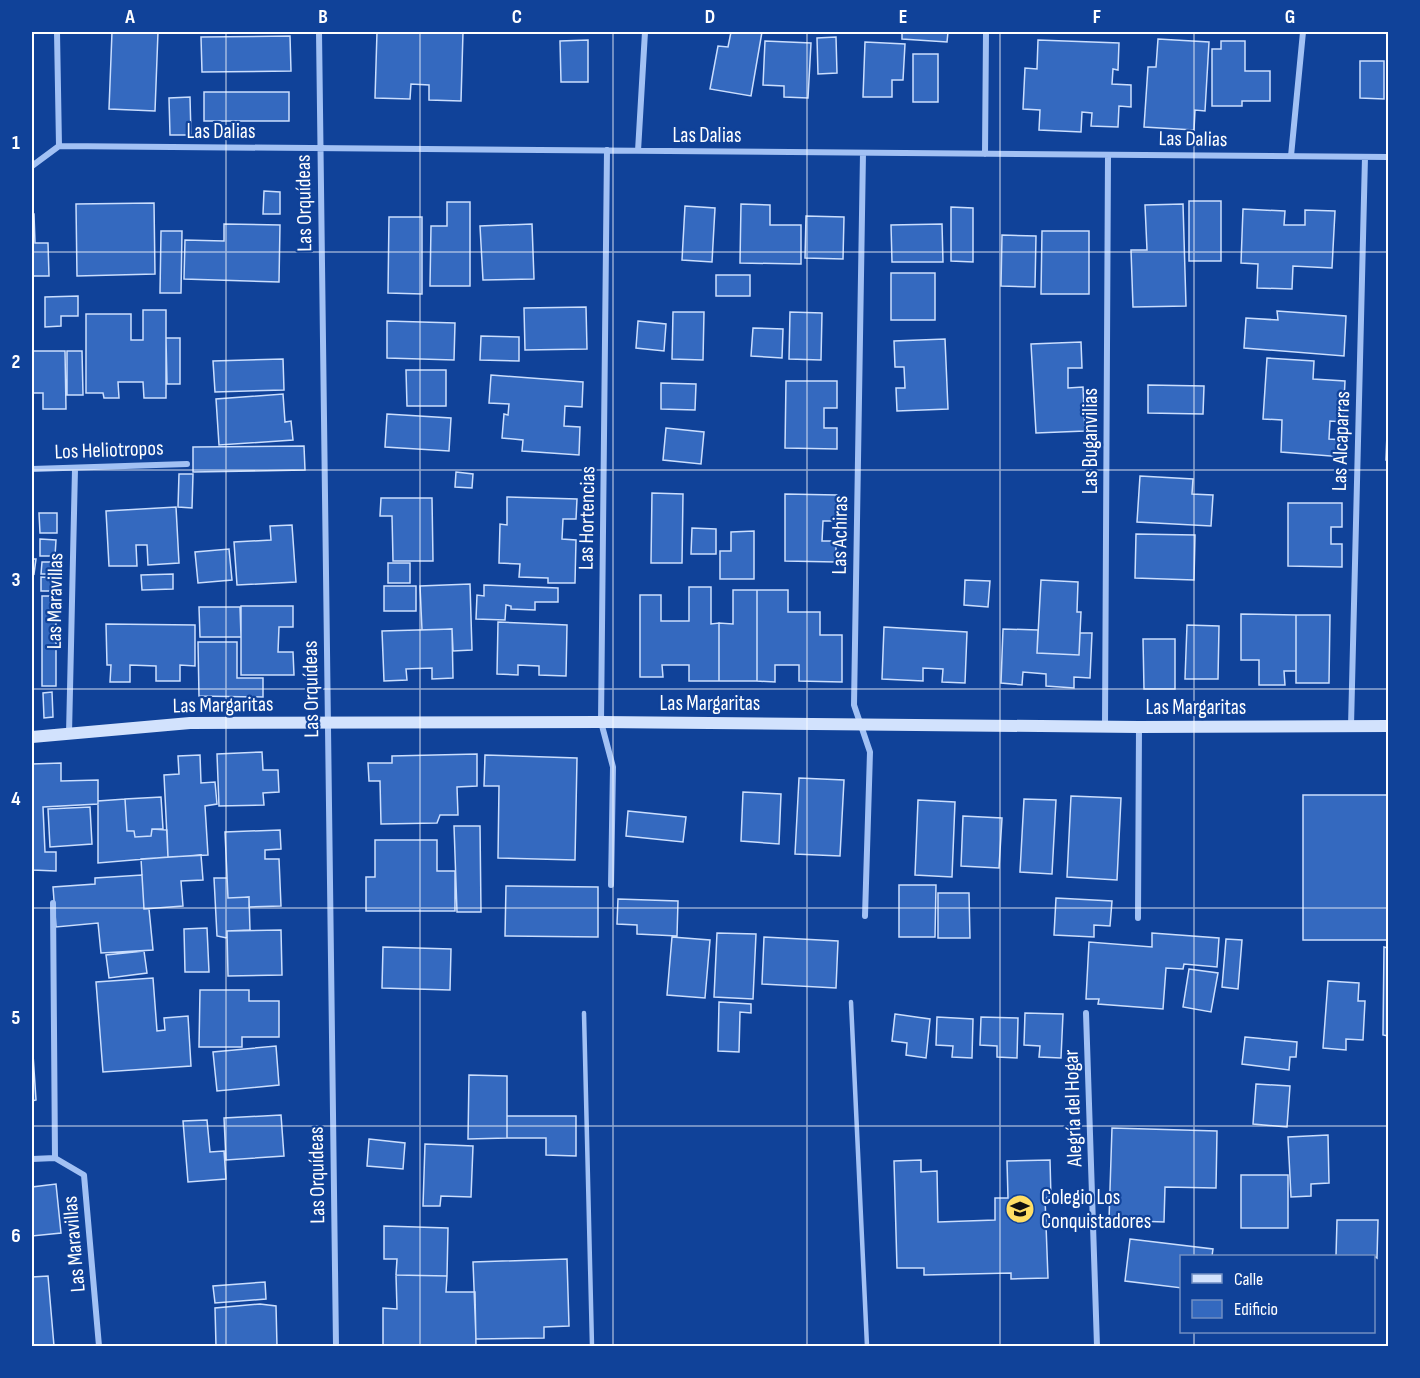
<svg xmlns="http://www.w3.org/2000/svg" width="1420" height="1378" viewBox="0 0 1420 1378" font-family="'Sofia Sans Condensed',sans-serif">
<rect width="100%" height="100%" fill="#104299"/>
<path fill="#3469bf" stroke="#cadefe" stroke-width="1.5" d="M112,32h46l-3,79 -46,-2z
M377,32h86l-2,69 -32,-1v-15l-18,-1 -1,15 -35,-1z
M731,32h31l-11,64 -41,-7 8,-43 10,1z
M902,32h46l-1,10 -45,-3z
M290,36l1,35 -89,1 -1,-35z
M836,37l1,36 -19,1 -1,-36z
M1158,39l51,3 -4,69 -10,-1 -1,20 -50,-3 4,-60h8z
M588,40v42h-27l-1,-41z
M1038,40l81,3 -1,27 -5,-1 -1,15 19,1v22l-12,-1 -1,21 -27,-1 1,-13 -10,-1 -1,20 -42,-2 1,-20 -17,-1 2,-41 12,1z
M765,41l46,2 -3,55 -24,-1v-11l-21,-1z
M1221,41h24v30h25v30h-28v5h-30v-57h9z
M865,42l40,2 -2,36h-11v17h-29z
M913,54h25v48h-25z
M1360,61h24v38l-24,-1z
M204,92h85v29h-85z
M190,97l1,38h-21l-1,-37z
M264,191l16,1v22h-17z
M1189,201h32v60h-32z
M447,202h23v84h-40l1,-60h16z
M154,203l1,71 -78,2 -1,-72z
M741,204l29,1v20h31v39l-61,-1z
M1183,204l3,102 -53,1 -2,-57h16l-2,-45z
M685,206l30,2 -3,54 -30,-2z
M951,207l22,1v54l-22,-1z
M1243,209l42,2 -1,14h21v-15l30,1 -3,57 -39,-2 -1,23 -35,-1 1,-24 -17,-1z
M32,214h2l1,29h13l1,33h-17z
M806,216l38,1 -1,42 -38,-1z
M389,217h33v77l-34,-1z
M224,224l56,1 -1,57 -95,-3 1,-39 39,1z
M532,224l2,55 -51,1 -3,-54z
M942,224l1,38h-51l-1,-37z
M161,231h21l-1,62h-21z
M1042,231h47v63h-48z
M1002,235l34,1 -1,51 -34,-1z
M891,273h44v47h-44z
M716,275h34v21h-34z
M78,296v20h-17v10l-16,1v-30z
M586,307l1,42 -62,1 -1,-42z
M143,310h23v88h-22l-1,-16h-25l1,16h-15l-1,-5h-17v-79h45v26h12z
M1277,311l69,5 -2,40 -100,-8 2,-30 32,2z
M673,312h31l-1,48 -31,-1z
M790,312l32,1 -1,47 -32,-1z
M387,321l68,2 -1,37 -67,-2z
M638,321l28,3 -2,27 -28,-3z
M753,328l30,1 -1,29 -31,-2z
M481,336l38,1v24l-39,-1z
M166,338h14v46h-13z
M945,339l3,70 -51,2 -1,-23h9l-1,-21h-9l-1,-26z
M1081,342l1,26h-14v20l15,-1 2,44 -49,2 -5,-89z
M32,351h33l1,58h-23v-16h-11z
M67,351h15l1,44h-16z
M1267,358l47,3 -1,18 32,2 -2,41 -13,-1 -1,18 15,1 -1,17 -62,-5 1,-32 -19,-1z
M283,359l1,31 -69,2 -2,-31z
M406,370h40v36h-39z
M491,375l92,7 -1,25 -17,-1 -1,20 16,1 -1,28 -57,-4 1,-11 -21,-2 2,-24 4,1 1,-11 -20,-1z
M786,381h51v27h-13v20h13v21l-52,-1z
M661,383l35,1 -1,26 -34,-1z
M1148,385l56,1 -1,28 -55,-1z
M283,394l2,28 6,-1 2,19 -74,5 -3,-46z
M387,414l64,4 -2,33 -64,-4z
M666,428l38,4 -3,32 -38,-4z
M1387,434h1v26h-2z
M304,446l1,24 -112,2v-25z
M456,472l17,2 -1,14 -17,-1z
M179,474h14l-1,34 -14,-1z
M1140,476l53,3 -1,15 21,1 -2,31 -74,-4z
M652,493l31,1 -1,69h-31z
M785,494l52,1 -1,26h-13l-1,20h14v21l-51,-1z
M507,497l70,2 -1,20h-13l-1,20 14,1 -1,43h-27v-5l-29,-1 1,-13 -21,-1 1,-39 7,1z
M381,498h51l1,63h-40l-1,-45h-12z
M1288,503h54v24h-11v17h11v23l-54,-1z
M176,507l3,56 -31,2 -1,-20h-11l1,21h-28l-3,-55z
M39,513h18v20h-17z
M292,525l4,57 -59,3 -3,-43 37,-2 -1,-14z
M692,528l24,1v25h-25z
M754,531v48h-34v-28h11v-19z
M1136,534l59,1 -1,45 -59,-2z
M40,539l16,1 -1,16h-15z
M229,549l3,31 -34,3 -3,-31z
M32,559h4l-2,15 -2,-1z
M42,562h11l1,12h-13z
M388,563h22v20h-22z
M173,574v15l-31,1 -1,-15z
M41,577l12,1v13h-12z
M965,580l25,1 -2,26 -24,-2z
M1041,580l37,2 -1,30h4l-2,43 -42,-2z
M470,584l2,66 -19,1 -1,-22 -30,1 -2,-44z
M484,585l74,3v14h-23v8l-24,-1v-3l-5,-1 -1,15 -29,-1 1,-24 7,1z
M384,586h32v25h-32z
M689,587h22v37l8,-1v58h-30v-16h-27l1,12h-23v-82h21v26h28z
M733,590h24v91h-38v-58l14,1z
M757,590h31v22h32v23h22v47l-43,-1v-16h-24v17l-18,-1z
M42,596h14v90h-14z
M241,606h52v21h-14l-1,25h15l1,23h-53z
M199,607h41l1,30h-41z
M1241,614l55,1v56h-12l1,14h-26v-25h-18z
M1296,615h34l-1,68h-33z
M498,622l69,3 -1,51 -27,-1v-9l-21,-1v10l-21,-1z
M106,624l89,1v41l-15,-1v16h-24v-15l-26,-1v17h-20l1,-17h-4z
M1187,625l32,1 -1,53h-33z
M884,627l83,5 -2,51 -23,-1 1,-13 -20,-1v13l-41,-2z
M452,629l1,49 -21,1v-11l-26,1 1,11 -23,1 -2,-50z
M1003,629l35,1 -1,23 42,2 1,-22h12l-2,45 -16,-1v11l-28,-2v-12l-23,-2 -1,13 -21,-2z
M1143,639h32v50h-31z
M198,642h39v36h26v19l-64,-1z
M52,692l1,25 -9,1 -1,-25z
M262,752l1,18h15l1,22 -16,1 1,12 -45,1 -2,-52z
M477,754v32l-20,1 1,28h-18l-3,8 -56,1 -1,-43h-11l-1,-18h24v-7z
M200,755l1,28 14,-1 2,22 -12,2 3,49 -40,2 -4,-82 15,-1 -1,-18z
M485,755l92,3 -2,102 -77,-2 1,-72h-15z
M61,763v18l37,-1v24l-55,3 2,45h11v19l-24,-1v-106z
M799,778l45,2 -4,76 -45,-2z
M743,792l38,2 -2,50 -38,-3z
M1303,795h85v145h-85z
M1071,796l50,2 -4,82 -50,-3z
M161,797l2,32h-11l-1,7 -16,1 -1,-6h-7l-2,-32z
M125,799l2,32h7l1,6 16,-1 1,-7 15,1 1,27 -70,6v-62z
M1024,799l32,1 -4,74 -32,-2z
M918,800l37,2 -3,75 -37,-2z
M90,807l2,37 -42,3 -2,-38z
M628,811l58,6 -3,25 -57,-6z
M963,816l39,2 -3,50 -38,-2z
M454,826h26l1,86h-24z
M280,830l1,19 -16,1v9h14l2,47 -32,1v-10l-21,1 -3,-66z
M375,840h62v31h18v40h-89v-34h9z
M201,855l2,25 -22,1 2,25 -39,3 -3,-50z
M142,875l2,34h5l4,41 -52,3 -3,-30 -42,4 -3,-40 42,-3v-6z
M214,878h13l1,20 21,-1 1,33 -23,1v7l-10,-2z
M899,885h37l-1,52h-36z
M506,886l92,1v50l-93,-1z
M938,893h31l1,45h-32z
M1056,898l56,3 -2,25 -16,-1v12l-40,-2z
M618,899l60,2 -1,35 -40,-2v-9l-20,-1z
M207,928l2,44h-24l-1,-43z
M281,930l1,45 -54,1 -1,-45z
M717,933l39,1 -3,65 -39,-2z
M1152,933l67,5 -2,29 -33,-3 -1,5 -17,-1 -3,41 -65,-5 1,-5h-13l3,-57 63,5z
M672,937l38,3 -5,58 -38,-3z
M764,937l74,4 -2,47 -74,-4z
M1226,939l16,1 -4,49 -16,-2z
M383,947l68,2 -1,41 -68,-2z
M1384,947l4,1v88l-5,-1z
M144,951l3,22 -38,5 -3,-23z
M1189,969l29,4 -7,39 -28,-5z
M153,978l4,53 8,-1 -1,-12 24,-2 3,50 -88,6 -7,-90z
M1328,981l31,2 -1,18h7l-2,39 -17,-1v11l-23,-2z
M200,990h49v11h30v36h-37v10h-43z
M719,1002l32,2v9l-11,-1 -1,40 -21,-1z
M1025,1013l38,1 -2,44 -22,-1 1,-11 -16,-1z
M895,1014l35,5 -4,39 -20,-3 1,-12 -15,-2z
M937,1017l36,2 -1,39 -20,-1 1,-11 -17,-1z
M981,1017l37,1 -1,40 -20,-1v-11l-17,-1z
M1245,1037l52,5 -1,15h-6l-1,13 -47,-6z
M32,1039l4,61 -4,1z
M276,1046l3,39 -62,6 -4,-39z
M469,1075l38,1v62l-39,1z
M1256,1084l34,2 -3,41 -34,-3z
M281,1115l3,41 -58,4 -2,-42z
M507,1116h69v40l-30,-1v-17h-39z
M207,1120l3,32 14,-1 2,28 -38,3 -5,-61z
M1112,1128l105,3 -1,57 -51,-1 -1,35 -55,-2z
M1328,1135l1,48 -18,1v12l-20,1 -3,-60z
M369,1139l36,4 -2,26 -36,-3z
M425,1144l48,2 -2,51 -30,-1 -1,10h-17z
M921,1160v12l16,-1 1,51 57,-2v-22h13l-1,-37 43,-1 1,38h-6l3,80 -37,1v-6l-87,2v-7h-27l-3,-107z
M1241,1175h47v53h-47z
M56,1184l5,49 -29,3v-49z
M1337,1220h41l-1,38 -3,-2h-38z
M384,1226l64,2 -1,48 -51,-1 1,-16h-13z
M1130,1239l83,10 -1,7h-30v32l-57,-7z
M567,1259l2,67 -25,1v11l-68,1 -3,-77z
M396,1275l51,1 -1,16h29l1,54h-93v-38l14,1z
M48,1276l6,70h-22v-69z
M265,1282l1,17 -51,4 -2,-17z
M260,1304l16,2 1,40h-61l-1,-38z"/>
<g fill="none" stroke-linecap="round" stroke-linejoin="round">
<path stroke="#a2c1f4" stroke-width="4.5" d="M851,1002l16,344
M584,1013l8,333"/>
<path stroke="#a2c1f4" stroke-width="6" d="M57,32l2,114
M319,32l17,1314
M607,150l-6,572 12,45 -2,118
M638,151l7,-119
M863,153l-9,552 16,47 -5,164
M985,154l1,-122
M1291,156l12,-124
M32,166l27,-20 1329,11
M32,469l155,-5
M1351,726l14,-569
M1105,727l3,-572
M69,734l6,-265
M53,903l2,255
M1138,918l1,-191
M1086,1013l11,333
M55,1158l29,17 15,171
M32,1159l23,-1"/>
<path stroke="#d2e2fd" stroke-width="12" d="M32,737l158,-14 411,-1 538,5 249,-1"/>
</g>
<path fill="none" stroke="#fff" stroke-width="1.5" stroke-opacity="0.55" d="M226,32v1314M420,32v1314M613,32v1314M807,32v1314M1000,32v1314M1194,32v1224M32,252h1356M32,470h1356M32,689h1356M32,908h1356M32,1126h1356M1194,1332v14"/>
<defs>
<g id="school-disc" transform="scale(1.5)"><circle r="9.5" fill="#ffde65" stroke="#104299"/><path d="M0-5L7-2L0 1L-7-2ZM-4 1L0 2.5L4 1V4Q0 6-4 4Z" fill="#111"/></g>
</defs>
<g fill-rule="evenodd">
<use href="#school-disc" x="1020" y="1209"/>
</g>
<g text-anchor="middle" dominant-baseline="central" stroke-width="4.5" stroke-linejoin="round" paint-order="stroke">
<g font-size="21" fill="#fff" stroke="#104299">
<text x="221" y="131">Las Dalias</text>
<text x="707" y="135">Las Dalias</text>
<text transform="translate(1193 139) rotate(1)">Las Dalias</text>
<text transform="translate(304 203) rotate(-91)">Las Orquídeas</text>
<text transform="translate(1090 441) rotate(-90)">Las Buganvilias</text>
<text transform="translate(1341 441) rotate(-88)">Las Alcaparras</text>
<text transform="translate(109 450) rotate(-2)">Los Heliotropos</text>
<text transform="translate(587 518) rotate(-89)">Las Hortencias</text>
<text transform="translate(840 535) rotate(-89)">Las Achiras</text>
<text transform="translate(55 601) rotate(-89)">Las Maravillas</text>
<text transform="translate(311 689) rotate(-91)">Las Orquídeas</text>
<text x="710" y="703">Las Margaritas</text>
<text transform="translate(223 705) rotate(-1)">Las Margaritas</text>
<text x="1196" y="707">Las Margaritas</text>
<text transform="translate(1073 1108) rotate(-92)">Alegría del Hogar</text>
<text transform="translate(317 1175) rotate(-91)">Las Orquídeas</text>
<text transform="translate(74 1244) rotate(-95)">Las Maravillas</text>
</g>
<g font-size="21" fill="#fff" stroke="#104299" text-anchor="start">
<text x="1041" y="1197">Colegio Los<tspan x="1041" dy="24">Conquistadores</tspan></text>
</g>
</g>
<rect width="1420" height="1378" fill="none" stroke="#104299" stroke-width="66"/>
<rect x="1180" y="1255" width="195" height="78" fill="#104299" stroke="#708ec2" stroke-width="1.5"/>
<rect x="1192" y="1274" width="30" height="9" fill="#d2e2fd" stroke="#708ec2" stroke-width="1.5"/>
<text x="1234" y="1285" font-size="18" fill="#ffffff">Calle</text>
<rect x="1192" y="1300" width="30" height="18" fill="#3469bf" stroke="#708ec2" stroke-width="1.5"/>
<text x="1234" y="1315" font-size="18" fill="#ffffff">Edificio</text>
<rect x="33" y="33" width="1354" height="1312" fill="none" stroke="#fff" stroke-width="2"/>
<g font-size="20" text-anchor="middle" font-weight="bold" fill="#fff">
<text x="130" y="23">A</text>
<text x="323" y="23">B</text>
<text x="517" y="23">C</text>
<text x="710" y="23">D</text>
<text x="903" y="23">E</text>
<text x="1097" y="23">F</text>
<text x="1290" y="23">G</text>
<text x="16" y="149">1</text>
<text x="16" y="368">2</text>
<text x="16" y="586">3</text>
<text x="16" y="805">4</text>
<text x="16" y="1024">5</text>
<text x="16" y="1242">6</text>
</g>
</svg>
